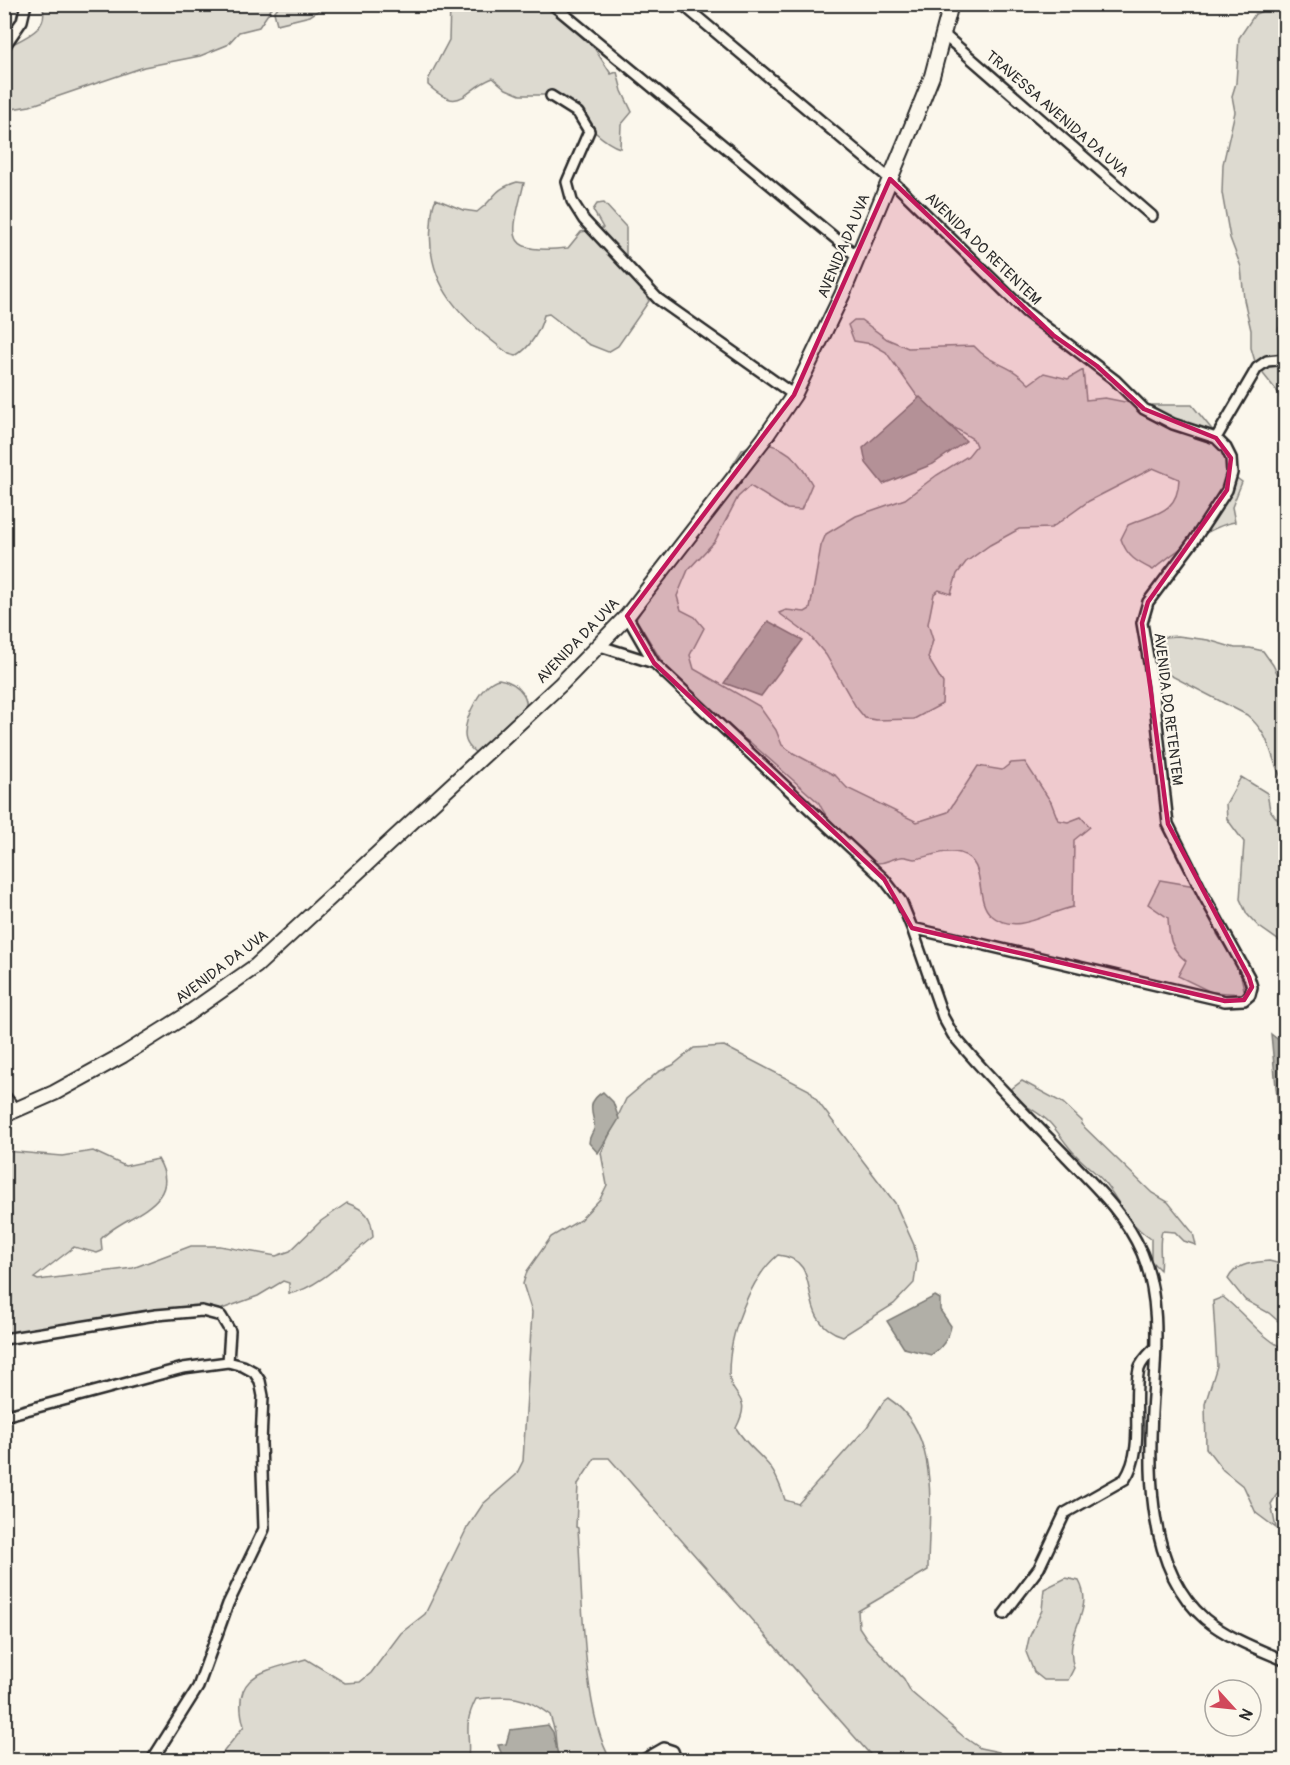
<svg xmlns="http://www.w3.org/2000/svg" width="1290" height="1765" viewBox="0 0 1290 1765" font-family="Pangolin,sans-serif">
<rect width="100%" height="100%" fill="#fbf7ec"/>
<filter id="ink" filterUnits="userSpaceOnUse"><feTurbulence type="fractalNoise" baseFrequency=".0167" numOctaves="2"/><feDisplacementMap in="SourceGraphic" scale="12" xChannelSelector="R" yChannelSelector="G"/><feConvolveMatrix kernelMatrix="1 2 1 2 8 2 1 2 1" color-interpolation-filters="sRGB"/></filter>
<g filter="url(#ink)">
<path fill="#dddad0" stroke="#84827e" stroke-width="1.5" d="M42,5h232l-15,22 -20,5 -12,13 -27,11 -56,11 -114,39 -25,4v-62c18,-10 46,-18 37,-43z
M280,5v-1l47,1 -17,11 -33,8 -3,-12z
M450,5h96l49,44 16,25 6,-2 5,19 10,21 -11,13 -1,23c-19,-5 -48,-38 -61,-53h-39l-14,-6 -13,-11c-30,11 -31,38 -65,7v-5l21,-40z
M1285,7l1,308 -8,15 7,8 -1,62 -28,-35 -5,-17v-18l-7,-30 -3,-33 -11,-29 -8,-45 1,-29 12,-52 -3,-16 4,-13 3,-45 16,-24 15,-6z
M517,182l7,1c-12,52 -24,72 44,65l13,-16 22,-4 -10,-18 4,-6 7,-1 22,24v30l23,44 -31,45 -10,6 -20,-8 -39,-30 -5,1c-4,16 -14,33 -28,41l-7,-2c-45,-34 -84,-67 -78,-128 1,-9 0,-19 5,-27l27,11 14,2c20,-14 14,-22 40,-30z
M854,320h7l26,19 21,9 66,-2c18,20 34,16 55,38l15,-11 24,6 15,-9 3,30 19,-2 35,7h52l22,27 17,42 11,8 -10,25 3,15c-23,3 -64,32 -82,48 -16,-8 -26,-13 -32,-31l7,-14c27,-12 50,-11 51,-46l-26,-11 -64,33 -38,27 -32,1 -29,16 -24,17 -9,12 -6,20 -12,-4 -5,4 -6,30 5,16 -5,18 15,25 -1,21 -28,15 -38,1 -11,-2 -9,-11 -30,-52 -16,-19 -31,-23 7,-3 19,2 5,-3 11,-63 5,-12 30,-18 49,-17 32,-24 31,-19 8,-10 -3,-7 -28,-17 -28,-26 -31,-44 -14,-8 -18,-3 -6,-16z
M755,442c32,3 42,16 57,42l-11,26 -14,-1 -37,-23 -12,11 -23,44 -27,29 -11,26 4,14 14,7 9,11 -14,27 4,14 65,37 17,24 6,15 13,9 41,22 11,12 70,34 31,-10 30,-46 24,4 9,-7 14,-1 26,40 7,18 10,2 13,-5 9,10 -16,13 -1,67c-24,4 -57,30 -82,8 -18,-16 -2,-53 -31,-62 -15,-4 -31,4 -45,6 -4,0 -9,-3 -14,-2 -10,1 -14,7 -26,6 -17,-21 -45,-35 -56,-60l-68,-60 -24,-15 -52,-45 -39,-64 106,-169z
M1178,636l30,4 27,8h15l13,3 10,14 12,24v96c-16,-27 -12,-48 -38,-70l-85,-44 -9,-10 2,-14 8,-10z
M499,679c18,3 37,20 21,39 -11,13 -29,24 -43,36 -7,-6 -12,-11 -12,-20 0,-17 17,-52 34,-55z
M1241,777l26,16 3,17 15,19v116l-27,-19 -11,-12 -7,-15 4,-57 -17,-23 -1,-15z
M1160,880l35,6 22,35v13l22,33 6,27 -34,-2 -33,-16 8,-15c-16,-13 -17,-23 -18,-43l-20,-14z
M724,1046l85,44 86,113 19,42 3,16 -3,22 -20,21 -51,32c-53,-16 -14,-76 -65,-81 -29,24 -49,80 -49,118 1,27 25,21 7,55 9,15 18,21 29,33 10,10 16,26 20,39l13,4 69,-77 17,-26 4,-3c55,36 40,116 40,172l-70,41 1,16 8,12 37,40 7,13 53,45 16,11 19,4 4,8h-128l-266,-302h-14l-17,26 -2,43 2,1c4,57 4,187 33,232h-54l-2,-28 -5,-17c-27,-21 -41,-19 -74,-16 -14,28 -5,33 -8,61h-251l27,-34c-15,-53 22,-55 62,-67l39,24 15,-1 11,-9 30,-40 24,-19 42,-86 16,-24 33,-29 7,-14 9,-149 -9,-28 4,-13 24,-34 29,-17 20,-21 7,-14 -6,-32 25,-54 32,-27 15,-7 21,-17z
M1022,1081l41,22 19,18 -1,3 71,69 16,9 25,31 3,12 -12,-4 -9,-9 -13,-1c-4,14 0,25 -2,39l-9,-9v-22c-26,-18 -29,-34 -46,-56 -9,-11 -21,-19 -30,-29 -10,-10 -17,-23 -26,-32 -14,-13 -30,-17 -39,-32z
M5,1151l57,5 31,-5 32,15 33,-7c28,47 -37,56 -57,80l1,12 -5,2 -23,-6 -40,31 4,2 95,-12 58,-22h29l56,10 14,-5 31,-30 26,-18c19,7 25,13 26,34 -25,19 -52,50 -84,57v-11l-6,-2 -25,15 -36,13 -92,5 -62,19 -63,12z
M1269,1261l16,4v62l-16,-14 -24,-13 -17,-21c8,-16 25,-16 41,-18z
M1223,1297c21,16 38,41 62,52v132l-14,23 5,24 -20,-15 -12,-26 -21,-17 -17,-22 -1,-44 12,-38 -4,-65z
M1066,1578l13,3c17,31 -17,51 -5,87l-6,12h-24l-10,-8 -8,-20 3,-14 13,-28 2,-21z"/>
<path fill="#b1afa7" stroke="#7b7a75" stroke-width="1.5" d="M920,397l46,44 -33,23 -50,20 -17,-21 -3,-15z
M768,621l35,19 -42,56 -37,-13z
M1271,1034l14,11v104l-5,-20z
M603,1092l10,10 6,17 -21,34 -9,-10c0,-7 3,-8 5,-14 3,-10 -12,-25 9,-37z
M935,1296l5,3v11l11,16c-2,12 -10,23 -20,29l-27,-7 -17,-27z
M548,1725l5,7 6,28h-55l-6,-15 8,-1 4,-14z"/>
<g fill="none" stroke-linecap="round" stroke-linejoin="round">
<g stroke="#2b2b2b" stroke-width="14">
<path id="street" d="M552,4l306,253
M682,4l208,175 136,133 89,68 29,29 29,15 43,14 10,10 5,10 1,15 -5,17 -34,52 -45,60 -6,21 11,63 15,138 35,70 46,83 3,10 -2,8 -6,5 -19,1 -313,-73
M943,34l209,182
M4,47l18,-26 4,-17
M551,96l27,17 11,18 -22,51 5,19 12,19 74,79 136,96
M1216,438l41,-70 10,-7 19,-2
M627,616l27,47 230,216 17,22 11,27 31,89 10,18c35,42 75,82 114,122 29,30 58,57 75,96 17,40 15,88 12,130 -6,73 -11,183 51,236 23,19 53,30 81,42
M600,646l54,17
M4,1095l12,15
M4,1339l152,-24 46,-4 19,5 9,15 -2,31
M4,1416l179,-48 45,-6 15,4 11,6 6,9 3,15 -2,47 3,86 -36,75 -30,83 -46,73
M1004,1614l35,-46 26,-55 60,-34c21,-32 6,-75 14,-110 3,-9 11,-16 17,-22
M643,1760l21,-12 9,3 3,9"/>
</g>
<g stroke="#2b2b2b" stroke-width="18">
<path id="primary" d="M4,1115l50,-22 69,-38 59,-37 74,-52 305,-282 66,-68 137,-177 30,-44 48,-100 70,-169 20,-50 19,-72"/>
</g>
<use href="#street" stroke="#fbf7ec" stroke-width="9"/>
<use href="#primary" stroke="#fbf7ec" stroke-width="14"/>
</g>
</g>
<path fill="#c2185b" fill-opacity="0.2" stroke="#c2185b" stroke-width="4.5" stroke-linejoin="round" d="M890,179l163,156 44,31 47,43 72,29 15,20 -4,32 -79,112 -6,21 26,201 81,153 3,10 -8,13 -19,1 -313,-73 -28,-49 -230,-216 -27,-47 167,-221z"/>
<g text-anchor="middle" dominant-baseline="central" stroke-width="4.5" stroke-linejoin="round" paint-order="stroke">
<g font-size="15" fill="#2b2b2b" stroke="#fbf7ec">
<text transform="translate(1057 114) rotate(41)">TRAVESSA AVENIDA DA UVA</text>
<text transform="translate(844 246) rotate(-67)">AVENIDA DA UVA</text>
<text transform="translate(983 249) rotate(44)">AVENIDA DO RETENTEM</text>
<text transform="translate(578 641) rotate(-46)">AVENIDA DA UVA</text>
<text transform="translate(1168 709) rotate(83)">AVENIDA DO RETENTEM</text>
<text transform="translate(222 967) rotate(-37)">AVENIDA DA UVA</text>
</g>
</g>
<rect width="1290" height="1765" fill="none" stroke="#fbf7ec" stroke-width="24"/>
<rect x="12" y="12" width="1266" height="1741" fill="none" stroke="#2b2b2b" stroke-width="2" filter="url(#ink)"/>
<g transform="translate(1233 1708) rotate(117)"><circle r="28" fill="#fbf7ec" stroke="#a8a59f" stroke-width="1.5"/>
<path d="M0-4.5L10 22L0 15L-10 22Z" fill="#d1495b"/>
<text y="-9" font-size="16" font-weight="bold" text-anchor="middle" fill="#2b2b2b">N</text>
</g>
</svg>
